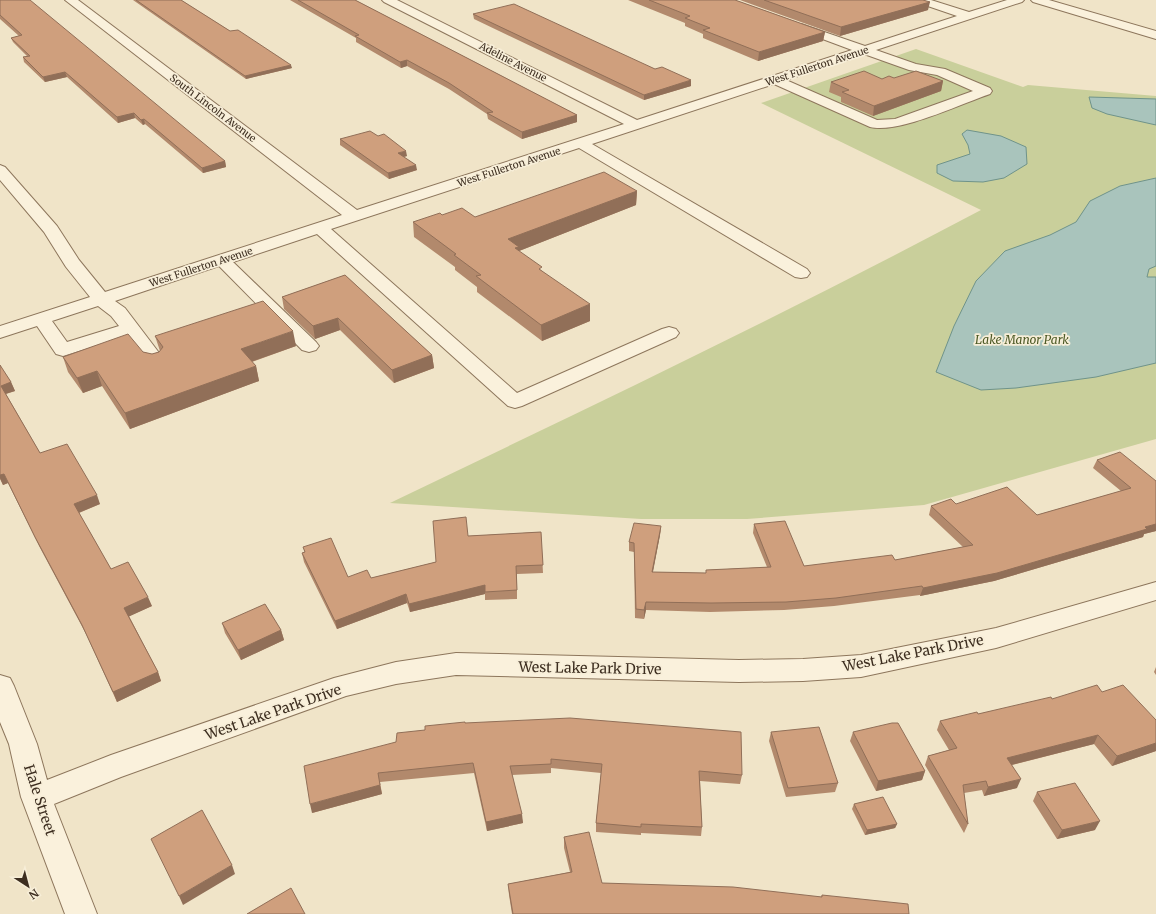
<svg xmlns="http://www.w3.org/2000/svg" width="1156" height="914" viewBox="0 0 1156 914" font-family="Merriweather,serif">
<rect width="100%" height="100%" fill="#f0e4c8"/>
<path fill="#c9cf9b" d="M916,49l107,38 5,-2 128,11v343l-232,66 -177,14h-106l-251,-16c198,-95 397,-190 591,-293l-220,-107z"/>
<path fill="#a9c4bc" stroke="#6f938a" d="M1089,97l67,2v26l-49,-11 -15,-6z
M967,130l34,6 25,11 1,17 -23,14 -21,4 -30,-1 -16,-8v-8l33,-11 -2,-9 -6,-11z
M1156,178v88l-7,3 -2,8h9v86l-60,14 -80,11 -35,2 -45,-18 18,-46 22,-45 29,-30 45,-16 26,-13 14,-21 30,-15z"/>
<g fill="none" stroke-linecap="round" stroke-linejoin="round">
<g stroke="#8d765c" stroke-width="2">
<path id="minor" d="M65,0h13l279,210 267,-86 -240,-122 -2,-2h15l240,120 215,-70 -59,-22 -2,-2 2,-2h8l64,22 92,-30 -41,-14 -2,-2h17l38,12 38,-12h17l-2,2 -146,48 40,14 29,5 45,19 2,3 -2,3c-29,10 -92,40 -120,33l-96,-43 -182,60 215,125 3,4 -3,4 -6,1 -6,-1 -216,-129 -248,81 186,164 145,-64 7,-2 7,2 3,4 -3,4 -154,69 -7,2 -7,-2 -191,-172 -84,28 83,80 3,4 -3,4 -7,2 -7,-2 -83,-84 -104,35 10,7 38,50 3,4 -3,4 -7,2 -7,-2 -22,-30 -64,20 -7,-2 -19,-28 -37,12v-12l90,-29 -24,-30 -22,-35 -44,-52v-15l5,2 52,59 22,34 26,32 237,-77zM864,54l45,16 28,5 36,16 -78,28 -18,1 -91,-40zM98,306l13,10 8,10 -52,16 -15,-21z
M1031,0h18l107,31v8l-123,-37z
M1156,582v18l-160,48 -135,29 -58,4 -64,1 -283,-7 -60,9 -50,12 -225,81 -67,27 43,110h-32l-44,-117 -12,-53 -9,-22v-47l10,3 4,8 23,58 10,36 64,-25 223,-77 62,-16 60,-9 283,7 64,-1 58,-4 135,-27z"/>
</g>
<use href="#minor" fill="#faf1dc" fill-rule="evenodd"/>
</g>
<path fill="#b2896c" d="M0,0l225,161 1,6 -23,6 -58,-49 -2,1 -8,-7 -17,5 -51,-46 -22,5 -21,-20 -1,-5 4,-1 -14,-14 -2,-4 8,-2 -19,-17z
M133,0h48l49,31 62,37 -46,11z
M290,0h65l222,115v7l-55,17 -34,-20 -1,-5 -38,-25 -42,-23 -6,2 -45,-26v-4z
M628,0h107l90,32 -2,9 -65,20 -55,-23v-4l-18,-8v-3z
M740,0h185l3,10 -88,26z
M473,14l182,55 36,17 -47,14 -170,-81z
M894,78l49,3 -2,10 -68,25 -32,-14v-5l-12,-5 2,-10 51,-3z
M340,139l67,17 -3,1 13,13 -28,9 -49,-34z
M637,191l-1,14 -117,46v1l23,19 48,50 -48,20 -65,-49v-5l-22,-17v-3l-41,-30 -1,-15 62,-5z
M345,275l87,80 2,13 -40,15 -54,-53 -25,9 -31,-30 -2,-12z
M155,336l141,10 -44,16 4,4 3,15 -129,48 -28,-43 -19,7 -15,-21 -5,-15 80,-5 9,2 7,-2 1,-1z
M0,366l11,16 4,9 -9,3 34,59 60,51 -21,9 32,56 41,37 -23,10 29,56 3,9 -44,21 -31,-68 -47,-88 -31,-63 -5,2 -3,-6z
M1097,460l59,21v50l-12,3 -1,3 -149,44 -74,15v-1l-86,11 -50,4 -74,2 -64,-2 -2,9 -9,-1 -1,-66 -5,-1v-9l32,-16 -1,9 -7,37 53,1v-3l61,-3 -14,-34 1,-9 50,42 91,-6 68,-13 -34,-32 2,-9 25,-2 81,11 84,-24 -28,-23z
M541,532l2,41 -26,1v25l-32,1v-6l-75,18 -3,-9 -70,26 -33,-67 -2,-9 3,-1 -2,-5 45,30 23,1 65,-16 32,-26z
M222,623l59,7 3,10 -43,20 -16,-27z
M1156,667v8l-2,-3z
M1102,692l54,28v31l-44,15 -18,-22 -82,21 5,23 -33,8 -2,-6 -18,3 4,31 -4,9 -39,-68 3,-9 21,-6 -12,-20 3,-9 38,-7 74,-15z
M465,723l277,52 -2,9 -40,-3 2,46 -1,9 -60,-3v2l-45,-3v-9l5,-50 -50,-5v5l-39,2 11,48 -36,8 -13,-58 -94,9 2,12 -70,19 84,-71 29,-12z
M771,732l67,51 -3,9 -49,5 -17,-56z
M853,732l72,39 -3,9 -46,11 -26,-50z
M1037,792l58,38 -38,9 -24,-38z
M854,804l43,20 -2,4 -30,7 -13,-26z
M564,837l38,46 219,14 1,-2 87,19h-397l-3,-19 -1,-11 62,-12 -6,-24z"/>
<path fill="#916f58" d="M921,0h4l-1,3 6,-1 -2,8 -88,26 1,-9z
M825,32l-2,9 -65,20 1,-9z
M407,60v6l-6,2 -1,-6z
M291,65l1,3 -46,11 -1,-3z
M65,72l2,5 -22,5 -2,-5z
M691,80v6l-47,14v-5z
M943,81l-2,10 -68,25 1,-10z
M134,113l1,5 -17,5 -1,-6z
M577,115v7l-55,17v-7z
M144,119l1,5 -2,1 -2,-5z
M406,151l1,5 -8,2 -1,-5z
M225,161l1,6 -23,6 -1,-5z
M416,165l1,5 -28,9 -1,-6z
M637,191l-1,14 -117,46v11l-11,-23z
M590,304v17l-48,20 -1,-16z
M338,318l2,12 -25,9 -2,-13z
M293,331l3,15 -51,18 -4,-15z
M432,355l2,13 -40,15 -2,-13z
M256,366l3,15 -129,48 -5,-16z
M97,371l5,15 -19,7 -6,-15z
M11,382l4,9 -10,3 -4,-8z
M4,474l4,9 -5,2 -3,-7v-3z
M97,495l3,9 -22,9 -4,-9z
M1156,524v7l-12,3 -1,3 -149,44 -74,15 3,-8z
M661,526l-1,9 -9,46 1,-9z
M485,585v9l-75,18 -1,-8z
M406,594l1,9 -70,26 -2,-8z
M148,597l4,9 -24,11 -4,-9z
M646,602v8l-2,9v-9z
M281,630l3,10 -43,20 -3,-10z
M158,672l3,9 -44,21 -4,-10z
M1098,735l-4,9 -91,23 4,-9z
M1156,743v8l-44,15 5,-10z
M925,771l-3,9 -46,11 2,-10z
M1021,779l-4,9 -33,8 4,-9z
M380,785l2,9 -70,19 -2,-9z
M522,814l1,9 -36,8 -1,-9z
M1100,821l-5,9 -38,9 5,-9z
M897,824l-2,4 -30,7 2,-5z
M232,865l3,9 -52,31 -4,-9z"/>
<path fill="#cf9f7d" stroke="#916f58" d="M0,0h30l195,161 -23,7 -58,-49 -3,1 -7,-7 -17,4 -52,-45 -22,5 -20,-20 7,-1 -19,-18 11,-3 -22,-20z
M136,0h45l49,31 8,-1 53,35 -46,11z
M298,0h57l222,115 -55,17 -35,-19 6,-1 -44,-29 -42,-23 -7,2 -45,-26 4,-1z
M649,0h86l90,32 -66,20 -56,-22 7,-2 -25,-10 5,-2z
M764,0h159l7,2 -89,25z
M514,4l141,65 7,-2 29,13 -47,15 -171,-81z
M864,71l18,8 7,-3 5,2 22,-7 27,10 -69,25 -32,-14 7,-2 -18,-8z
M370,131l8,5 6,-2 22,17 -8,2 18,12 -28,8 -48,-34z
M604,172l33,19 -129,48 11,8 -4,1 27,19 -3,2 51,35 -49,21 -65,-49 5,-1 -27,-20 2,-1 -43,-32 27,-9 2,2 20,-7 13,9z
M345,275l87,80 -40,15 -54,-52 -25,8 -31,-29z
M263,301l30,30 -52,18 15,17 -131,47 -28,-42 -20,7 -14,-21 65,-23 15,18 9,2 7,-2 4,-5 -8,-11z
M0,366v-1l11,17 -10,4 39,67 27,-9 30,51 -23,9 37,65 17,-7 20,35 -24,11 34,64 -45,20 -31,-67 -47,-88 -31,-63 -4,1z
M1120,452l36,29v43l-11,3 2,2 -150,44 -74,15 -1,-2 -86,12 -50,4 -75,1 -65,-1 -2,8 -8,-1 -2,-66 -5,-1 5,-19 27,3 -9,46 54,1v-3l65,-3 -17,-43 31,-3 19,45 88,-11 3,5 78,-15 -42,-39 20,-7 5,5 51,-17 30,28 94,-27 -34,-28z
M466,517l2,19 73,-4 2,33 -27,1 1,24 -32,2v-7l-76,19 -3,-10 -71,27 -33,-68 3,-1 -2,-5 28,-9 17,39 19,-7 4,8 65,-16 -3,-41z
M265,604l16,26 -43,20 -16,-27z
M1097,685l5,7 21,-7 33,35v23l-39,13 -19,-21 -91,23 14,21 -33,8 -2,-6 -23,4 5,39 -40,-68 29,-8 -17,-27 37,-9 1,2 73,-17 1,2z
M570,718l171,14 1,43 -43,-4 3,56 -61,-3v3l-45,-4 6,-59 -51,-5v5l-41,2 12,48 -36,8 -13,-59 -95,10 2,12 -70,19 -6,-38 92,-24 1,-9 28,-3v-4l40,-4v1z
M892,723h6l27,48 -47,10 -25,-49z
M819,727l19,56 -50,5 -17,-56z
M1075,783l25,38 -38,9 -25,-38z
M883,797l14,27 -30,6 -13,-26z
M202,810l30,55 -53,31 -28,-57z
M589,832l13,51 131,4 89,10v-2l86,9 1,10h-396l-5,-30 64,-12 -8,-35z
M291,888l14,26h-58z"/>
<g text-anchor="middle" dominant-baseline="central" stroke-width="3.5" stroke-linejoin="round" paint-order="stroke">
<g font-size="10" fill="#3d2e20" stroke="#f7eed8">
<text transform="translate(513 62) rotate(27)">Adeline Avenue</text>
<text transform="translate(817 66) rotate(-18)">West Fullerton Avenue</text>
<text transform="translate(213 108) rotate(37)">South Lincoln Avenue</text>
<text transform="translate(509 167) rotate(-18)">West Fullerton Avenue</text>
<text transform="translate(201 267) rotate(-18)">West Fullerton Avenue</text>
</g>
<g font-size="12" font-style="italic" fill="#4d5a26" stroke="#f7eed8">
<text x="1022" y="339">Lake Manor Park</text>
</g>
<g font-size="14" fill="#3d2e20" stroke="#f7eed8">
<text transform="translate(913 653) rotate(-11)">West Lake Park Drive</text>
<text transform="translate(590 668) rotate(1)">West Lake Park Drive</text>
<text transform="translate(273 712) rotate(-19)">West Lake Park Drive</text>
<text transform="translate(40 800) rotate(72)">Hale Street</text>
</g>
</g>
<g transform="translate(28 886) rotate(144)" stroke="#f7eed8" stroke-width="3" paint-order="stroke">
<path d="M0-3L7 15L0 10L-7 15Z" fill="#3d2e20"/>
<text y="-6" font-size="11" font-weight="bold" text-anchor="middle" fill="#3d2e20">N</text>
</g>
</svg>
